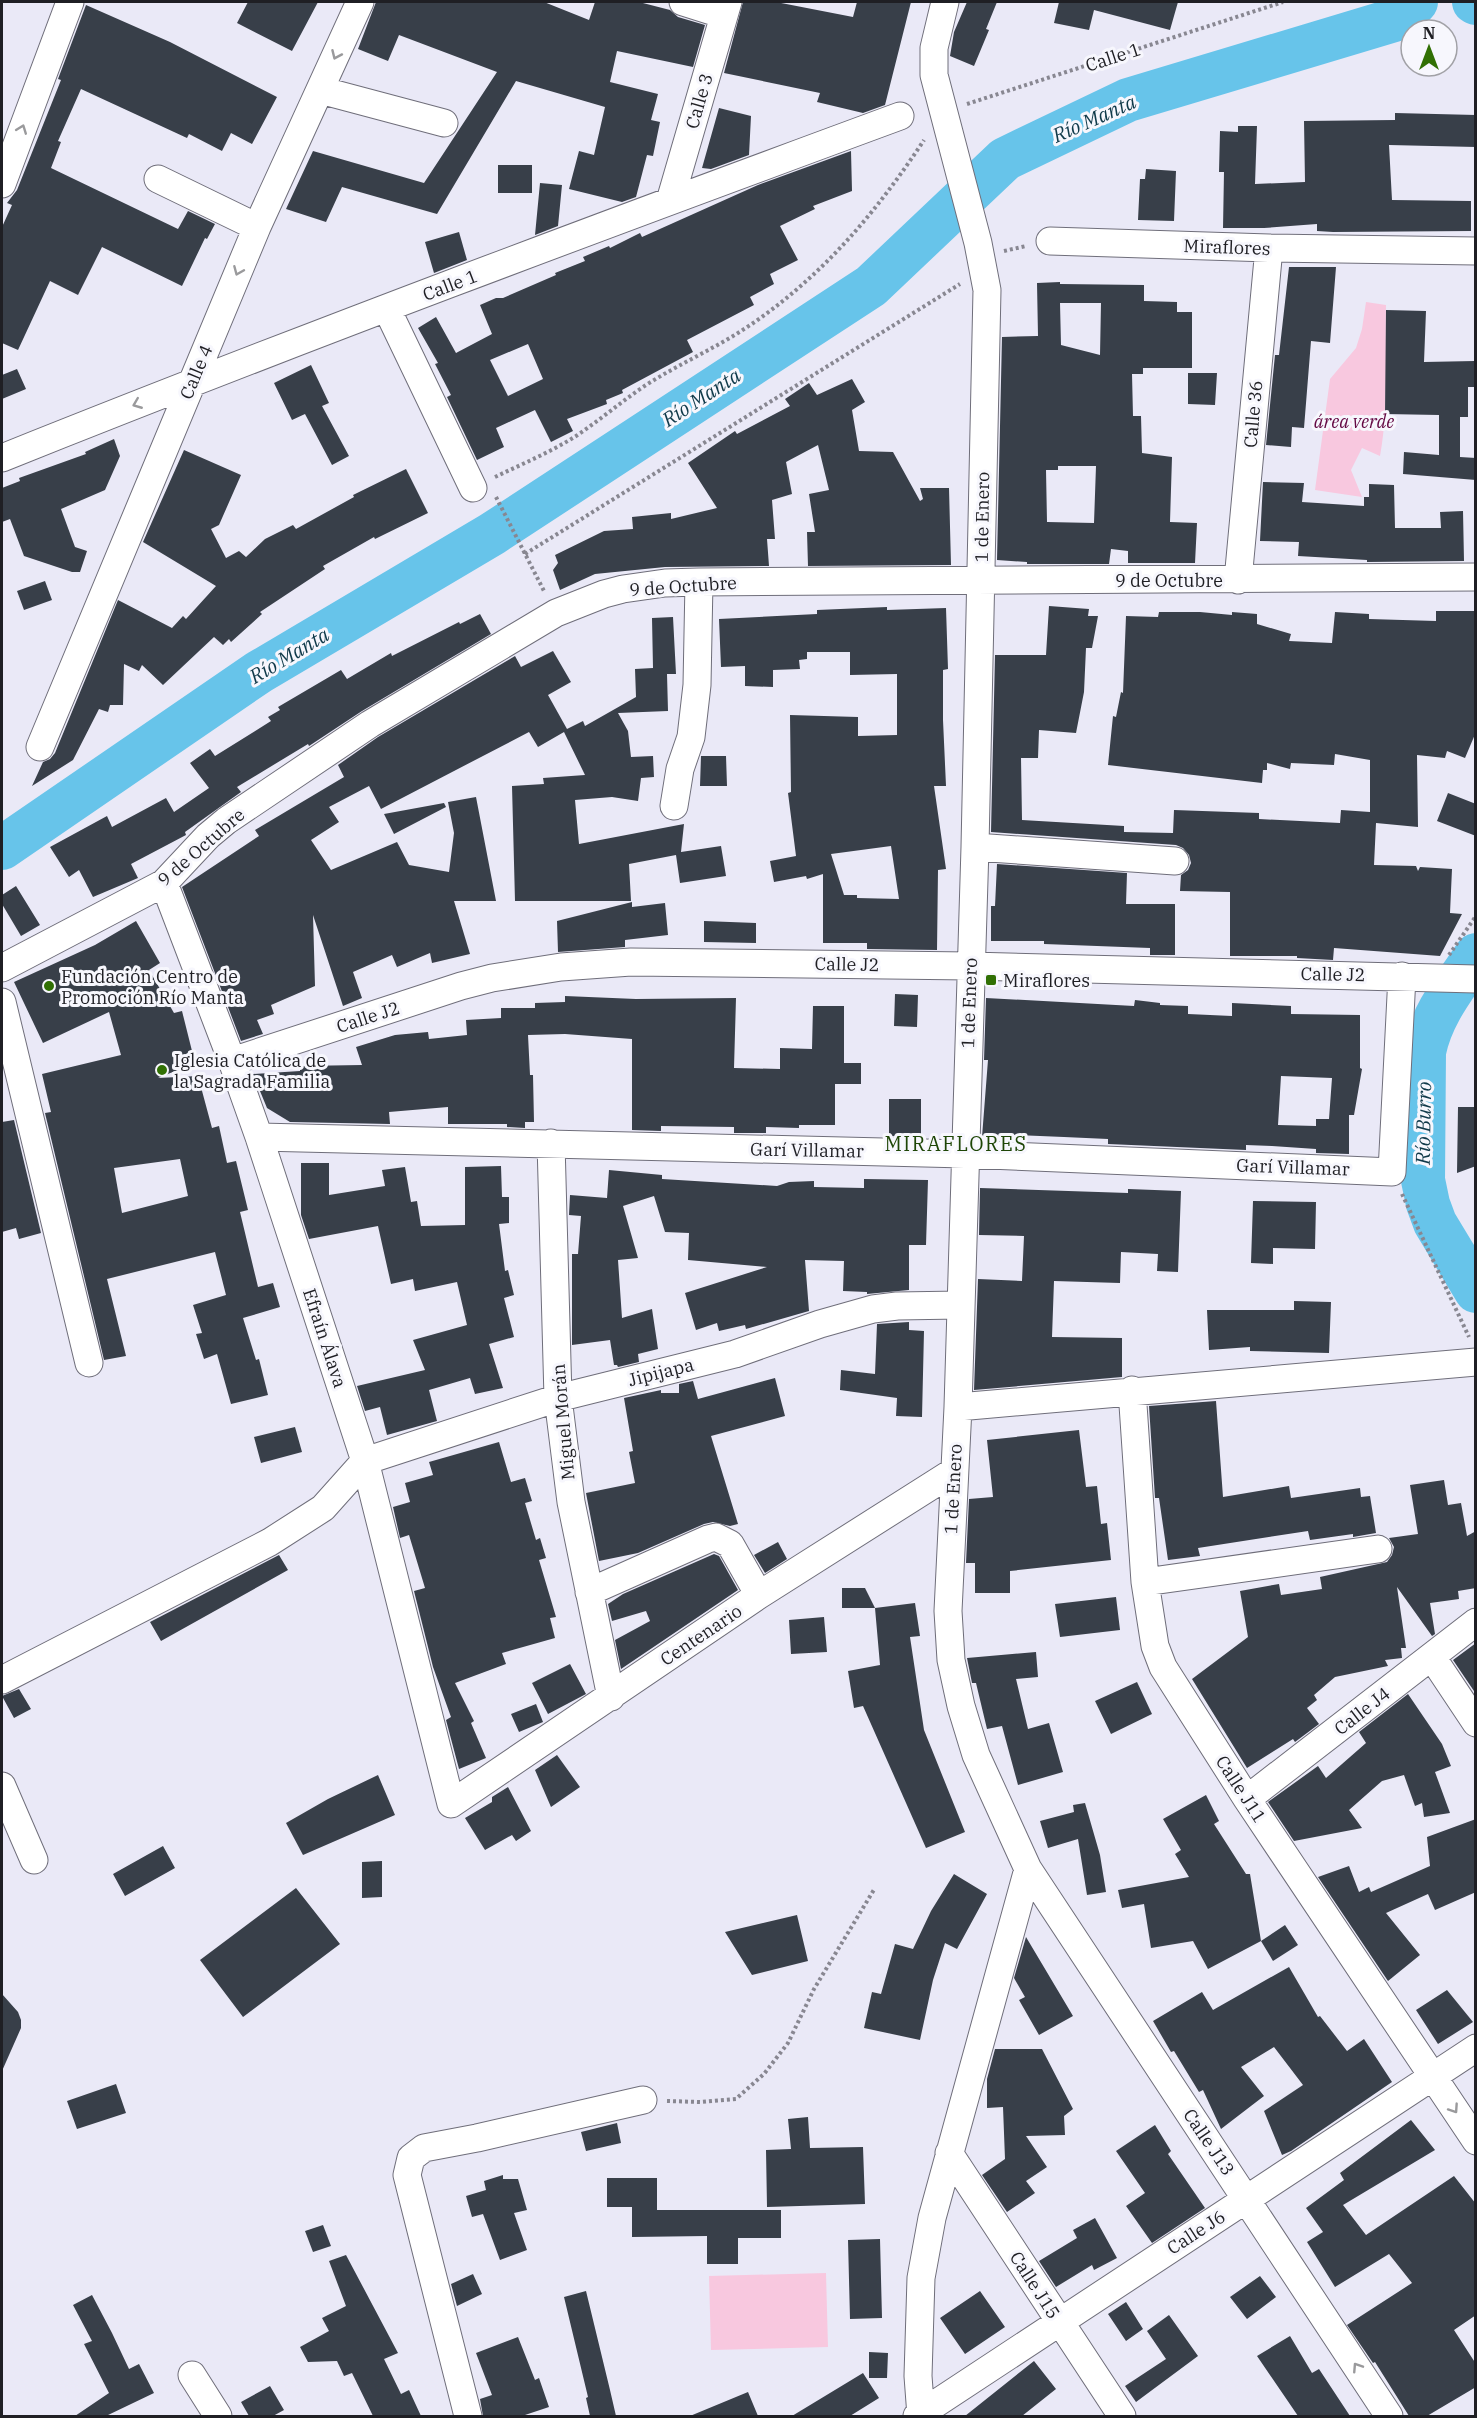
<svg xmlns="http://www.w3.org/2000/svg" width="1477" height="2418" viewBox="0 0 1477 2418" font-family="'IBM Plex Serif',serif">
<rect width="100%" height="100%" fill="#eae9f7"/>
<path fill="#f8c8df" d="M1366,302l20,3c-1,50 3,102 -6,151l-18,-8 -11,22 11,27 -47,-7 15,-111 26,-31 6,-19z
M826,2273l2,74 -117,3 -2,-74z"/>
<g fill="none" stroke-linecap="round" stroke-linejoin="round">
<path stroke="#67c4ea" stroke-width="44" d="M1474,2l2,1
M2,848l257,-176 233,-138 379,-248 134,-127 123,-59 273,-82 15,-16
M1476,955c-21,31 -45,60 -52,97l-1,128 5,24 7,19 41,68"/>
</g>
<path fill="#383f49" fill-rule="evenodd" d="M248,2h70l-26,49 -55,-28z
M376,2h168l45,18 6,-18h44l31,8 8,7 27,8 -12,42 -76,-16 -7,31 48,12 -7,26 9,2 -7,34 -6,-1 -11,42 -14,5 -53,-13 10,-38 15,4 11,-48 -89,-26 -79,133 -95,-27 -16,35 -40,-13 27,-58 111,32 73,-111 -98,-37 -11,26 -30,-12z
M743,2h33l77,15 4,-15h54l-26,103 -22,8 -46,-11 3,-9 -96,-20z
M967,2h30l-11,27 3,1 -15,36 -24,-10 4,-24z
M1059,2h119l-8,28 -76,-20 -5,20 -35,-7z
M86,5l84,37 107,55 -25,47 -21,-11 -9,18 -33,-17 -2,4 -106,-49 -23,52 3,1 -10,26 127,61 10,-18 27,13 -8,15 -2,-1 -23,48 -80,-39 -24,48 -28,-14 -32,69 -16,-7v-116l10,-22 -5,-2 10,-13 44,-110 -3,-1z
M719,108l32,8 -2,39 -38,14 -9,-1z
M1395,113l81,2v32l-87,-2 3,55 79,1v30l-138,1 -16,-1v-7l-53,4h-41l1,-56h-5l1,-41 18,1v-6h19l-2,58 50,-2 -1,-61 91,-1z
M851,151l1,40 -39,15 2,3 -35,17 18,34 -28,14 4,10 -24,13 4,8 -67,35 6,12 -71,38 1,3 -17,7 1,4 -40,15 6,12 -22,11 -16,-32 -39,18 8,19 -27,13 -30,-63 4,-2 -16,-31 3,-1 -20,-35 18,-11 20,36 36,-19 -12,-29 16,-7h7l53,-23 -1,-2 30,-12 -2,-4 26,-11 1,2 30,-15 2,4 116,-52zM528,344l15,35 -35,17 -18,-36z
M498,165h34v28h-34z
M1146,169l30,2 -2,50 -36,-1 2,-41h5z
M540,183l22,2 -4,41 -23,9z
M459,232l8,28 -33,13 -9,-31z
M1289,267h47l-6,76 -19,-2 -7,87 -12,-1 -1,20 -25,-2 9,-90h4z
M1060,282v2l84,1v16l33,1v10h15v56h-49v6h-11l1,42h8l1,37 30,4 -2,65 27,1 -2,40h-67v-12l-17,-2 -2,15h-82v-2l-30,-2 5,-223 36,-1 -1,-53zM1060,303h41l-1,52 -39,-10zM1058,466h38l-2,57 -47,-1 -1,-52h12z
M1386,310l40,1 -2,51 51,-1 1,26h-8v30h-8v40l16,1v22l-73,-6 1,-22 35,3v-40l-54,-1z
M311,365l18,38 -7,3 27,50 -17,9 -27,-51 -13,6 -18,-37z
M17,369l9,20 -24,10v-24z
M1188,373h29l-2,32 -27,-1z
M852,379l13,23 -13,8 7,41 34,1 27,49 3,-2 -3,-11h29l2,77 -143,1 -1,-34h8l-6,-38 20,-4 -11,-45 -32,17 6,32 -20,6 3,39h-8l2,27 -104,1 -70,7 -35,16 -7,-20 5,-7 -3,-8 49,-24 29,-2 -1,-12 39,-4v6l46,-11 -29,-45 47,-32 2,3 53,-28 -5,-7 24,-16 8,12z
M114,439l6,17 -15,34 -44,19 14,38 12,4 -7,21h-8l-48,-16 -14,-37 -8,3v-34l18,-7 -1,-3 67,-24 -1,-2z
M184,450l57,25 -22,50 -8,4 15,29 13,-7 7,6 19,-18 28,-14 3,4 58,-32 -1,-2 53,-26 22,44 -53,26 -1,-2 -51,29 2,3 -65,43 2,2 -31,28 -2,-3 -6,6 -9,-8 -51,48 -21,-20 -3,6 -15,-7 -1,41h-13l-2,7 -9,-3 -26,51 -41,26 11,-24 7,-3 5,-6 63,-153 54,28 11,-12 3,3 30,-33 -73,-44z
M1263,482l41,1 -2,19 62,4v-9h5v-13l25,1 1,43h46l-1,-16 23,-1 1,50 -97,1v-2l-69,-4 1,-14 -39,-1z
M45,581l7,19 -28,10 -7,-19z
M1049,606l40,3 -1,7h10l-6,32h-6l-2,44 -8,41 -37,-3 -1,28h-17l1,62 102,6v6l49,1 1,-23 85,3v6l81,4 1,-13 29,2v-52l-35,-6 -1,11 -43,-2 -1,6 -23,-6v7h-4l-1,13 -154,-18 5,-49 3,1 5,-25 2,1 3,-77 32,1 1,-5h41l32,3v-3l25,2v10l34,10 -2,7 43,2 3,-31 34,2v5l67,2v-10h40v121l-11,26 -18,-7 -2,7 -28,-3 1,72 -42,-4 -2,42 42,1 2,5 2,-4 32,2 -2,44 12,1 -22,42 -106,-8 -1,12 -36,-2v-2h-67v-64l-50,-1 1,-16 7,-5 3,-7 -2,-8 -6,-7 -7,-3 -185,-13 4,-177h51z
M887,607v3l59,-2 2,61 -5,1v50l3,66h-12l12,83 -8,1 -1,80 -70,-1v-6h-44v-69l-16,5 -1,-3 -32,6 -4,-21 26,-5 -8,-63 3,-1 -1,-77 68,2v19l39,-1v-61l-47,1v-23h-43v7l-8,1 1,9 -27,1v17l-28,-1v-20l-24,1 -2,-48 98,-5v-4zM891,846l8,53 -42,-1v-3h-13l-13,-41z
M480,614l11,20 -129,77 -53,35 -1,-2 -71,43 4,5 -56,40 1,3 -55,29 7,14 -45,19 -14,-27 -10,7 -19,-30 57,-31 5,11 54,-29 8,14 35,-24 -19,-25 20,-14 5,7 56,-35 -3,-4 12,-7 -2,-3 63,-37 6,9 44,-26 1,3 67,-34 1,2z
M673,617l3,57h-9l1,37 -50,2 10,18 3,26 22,-1 1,21 -13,1 -3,23 -26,-4 -37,3 4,44 105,-20 -3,28 40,-6 5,30 -46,7 -4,-28 -47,9 2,37h-116l-3,-115 32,-2 -1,-6 42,-3 -21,-43 -26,15 -9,-15 -148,77 -12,-23 -40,21 10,15 -28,18 20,30 66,-28 12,23 40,7 5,-39 -6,-31 28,-5 20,104h-42l16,53 -38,9 -2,-10 -33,14 -5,-12 -39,17 9,26 -19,8 -30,-91 2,71 -44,19 3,9 -17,6 6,14 -22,7 -59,-154 77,-51 -4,-6 89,-53 -6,-12 40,-28 137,-81 6,11 32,-16 18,31 -23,13 19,34 16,-8 2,5 51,-29 -1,-28 18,-1 -1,-50z
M701,756h25l1,30h-27z
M1448,793l28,11v32l-39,-15z
M444,803l2,4 -52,27 -10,-20z
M997,864l130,9 -1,31h49v51h-25v-7l-106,-4v-3h-53v-35h4z
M16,886l24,39 -19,11 -19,-32v-9z
M632,902v5l33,-4 3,32 -43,5v7l-67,5 -1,-31z
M136,921l24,42 -11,7 25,43 8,-2 13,52 -37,15 40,-2 14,52 7,-2 8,37 9,-2 12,49 -8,2 18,75 15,-4 7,24 -37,11 13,42 3,-1 9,36 -37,9 -14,-50 -13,5 -8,-25 6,-1 -9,-28 33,-10 -11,-43 -108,27 19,77 -22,4 -59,-247 6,-1 -9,-38 79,-19 -12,-43 -66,31 -29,-61 81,-37zM180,1159l8,37 -66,17 -8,-45z
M704,921l52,2v20l-52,-1z
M895,994l23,1 -1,32 -23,-1z
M565,996l71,3 100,-1 -2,70 46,1v-21l32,1 1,-43h31v57h17v21h-26v41h-36v3l-33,-1v6h-32v-6l-73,-1v5l-29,-1v-91l-67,-5 -37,1 2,40h3l1,47h-9v6l-18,-1v-3h-59v-17l-59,5 1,12 -100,-2 -23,-14 -14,-34 47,-3v-5l62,-1 -6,-18 39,-12 33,-3 1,7 38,-4 -1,-15 35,-2v-10h34v-5l30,-1z
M986,998l148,8 1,-6 25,3v2l28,1v8l44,2v-13l59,3v8l69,1v53l2,1 -8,46h-5v39l-33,-1v-4l-44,-3 -26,-1v5l-138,-6v-5l-44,-2 -48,-2 -34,2 6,-77h-4zM1281,1076l51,2 -3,41h-13v7l-38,-1z
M889,1099h32v38l-32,-1z
M1458,1107h18v59l-19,7z
M14,1120l27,113 -22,6 -3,-11 -14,4v-110z
M301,1163h28v32l56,-9 -3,-16 23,-3 6,35 6,-1 4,25 44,-1v-58l36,-1 1,31h7v26l-10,1 6,47 3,-1 6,25 -10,3 10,39 -25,7 14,44 -28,6 -5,-16 -41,12 8,31 -50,14 -7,-28 -15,4 -8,-25 68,-16 -12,-30 54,-15 -10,-43 -42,9 -2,-12 -22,5 -13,-58 -69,13 -8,-24z
M609,1170l53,5v4l115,7 12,-4 25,-1v6l50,1v-9l64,1 -2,65h-17v45l-42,4v-2l-24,-1 1,-30 -39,-1 4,51 -63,18 -1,-4 -26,6 -2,-8 -21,7 -11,-37 82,-26 -79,-7 1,-27 -24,-1 -11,-36 -31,10 15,52 -20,2 4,58 30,-9 6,40 -20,5 1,8 -21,5 -1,-2h-3l-4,-25 -38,5v-91h6l3,-38 -12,-1 1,-20 37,3z
M980,1188l148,5v-4l53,2 -3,81 -21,-1 1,-17 -37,-2 -1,31 -66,-2 -2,56 70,1v39l-148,13 4,-111 44,2 2,-45 -45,-1z
M1253,1201l63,1 -1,47 -42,-1v16l-22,-1z
M1294,1301l37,1 -2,51 -79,-2v-4l-41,3 -2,-40h87z
M909,1322v8l15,1 -2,86 -26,-1 1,-18 -57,-8 1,-20 34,4 2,-50z
M775,1378l10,38 -74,20 27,88 -8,2 -17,-4 -9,2 -66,29 -39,8 -13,-68 49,-10 -6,-31 4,-1 -9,-53 37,-8v3h18v-9l14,-3 5,18z
M1216,1401l7,96 66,-11 2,12 69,-10 1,9 9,-1 6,37 -23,4v-3l-43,6 -2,-9 -110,17 2,8 -32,4 -9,-62h-4l-6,-92z
M295,1427l7,25 -41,11 -7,-26z
M1079,1430l7,57 11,-1 4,38 6,-1 4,37 -101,11v22h-35v-30h-9l3,-64 24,-2 -6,-57z
M499,1442l12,40 14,-4 7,23 -7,2 11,37 4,-2 6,20 -7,2 17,57 -6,1 5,20 -53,15 4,11 -51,19 19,38 -3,2 15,35 -27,11 -13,-49 5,-3 -18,-50 -19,-76 11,-3 -16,-53 -9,3 -7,-31 17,-5 -5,-19 28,-8 -4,-13z
M1444,1480l4,25 13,-2 6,33 9,-5v57l-18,3 1,8 -29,4 5,31 -3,2 -35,-49 9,61h-5l1,10 -17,2 3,6 -53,11 -21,18 3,5 -10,8 12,16 -24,18 -2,-3 -46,29 -55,-89 56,-42 -8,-46 39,-7 2,11 41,-6 -2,-12 67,-15 5,-7 2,-8 -5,-9 29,-4 -8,-49z
M778,1542l9,17 -22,14 -11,-18z
M714,1554l5,2 19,34 -117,79 -6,-29 35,-19 -4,-10 -34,10 -4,-17 15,-10z
M279,1555l9,15 -127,71 -11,-19z
M842,1588h23l10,20h-33z
M1116,1597l4,33 -60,7 -5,-33z
M915,1603l5,33 -10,1 14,93 41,102 -39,16 -63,-142 -9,2 -6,-37 32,-6 -5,-57z
M824,1617l3,35 -36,2 -2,-34z
M1476,1643v51l-23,-34z
M1036,1652l2,25 -22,2 12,50 21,-6 14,49 -45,13 -16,-59 -15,3 -11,-46h-4l-5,-25z
M570,1664l16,30 -38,20 -16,-31z
M1137,1682l15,32 -41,20 -16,-33z
M19,1689l12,20 -17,9 -12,-22z
M1408,1694l34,50 9,22 -16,6 15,41 -26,4 -2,-14 -7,3 -11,-31 -22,6 -33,29 13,18 -68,13 -26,-39 50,-36 8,12 40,-35 -7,-11z
M536,1704l7,18 -24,10 -8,-18z
M557,1755l23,32 -29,20 -16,-37z
M378,1775l17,40 -92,40 -17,-32 42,-24z
M508,1787l23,44 -15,10 -4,-6 -27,15 -20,-32 27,-16v-5z
M1206,1795l13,26 -5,3 32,50h4l11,67 24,-16 13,20 -25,16 -12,-20 -53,28 -15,-28 -42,7 -7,-44 -22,4 -4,-18 71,-13 -14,-23 6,-4 -18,-31z
M1085,1803l15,52 6,37 -19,3 -9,-56 -30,9 -8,-27 34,-9 -1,-7z
M1476,1819v73l-41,18 -7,-16 -42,19 34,42 -32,26 -70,-104 31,-11 10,26 10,-5 2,5 59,-26 -3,-29z
M163,1846l12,22 -50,28 -12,-22z
M382,1861v36l-20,1v-36z
M954,1874l33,20 -30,55 -12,-6 -12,37 -13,60 -56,-12 8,-36 9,2 14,-50 18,5 18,-38z
M296,1888l44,56 -97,73 -43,-57z
M797,1915l11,46 -56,14 -27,-43z
M1026,1937l47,79 -34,19 -20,-35 6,-3 -11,-19z
M1289,1967l29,50 2,-1 27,35 17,-12 28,43 -101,69 -9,4 -18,-44 39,-26 -29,-38 -33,20 23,29 -43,33 -18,-39 -4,2 -25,-41 -3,1 -18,-31 49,-29 11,18z
M1447,1990l26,32 -35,22 -22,-34z
M2,1994l16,18 3,8v8l-19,43z
M995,2049h47l31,60 -9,7 1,19 -39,1 21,31 -21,14 9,12 -28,19 -25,-37 23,-16 -2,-52 -16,1v-29z
M116,2084l10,29 -49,16 -10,-28z
M808,2117l2,31 53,-1 2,57 -98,3 -1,-57 25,-1 -3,-30z
M1411,2120l24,30 -92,55 23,30 88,-59 22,28v111l-22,15 22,34v23l-49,29h-18l-34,-54 -2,1 -26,-38 65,-42 -23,-29 -54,33 -28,-45 16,-10 -17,-24 38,-28 -4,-7z
M617,2123l4,20 -35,8 -5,-19z
M1155,2125l16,26 -3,3 37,54 -53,35 -26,-37 19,-13 -29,-42z
M503,2175v4h15l9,31 -13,3 13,37 -27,10 -17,-46 -11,3 -6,-21 20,-6 -2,-9z
M607,2178h50v32h124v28h-43v26h-31v-28l-75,1v-30h-25z
M1095,2218l22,40 -23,12 -2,-5 -36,22 -17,-26 38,-23 -4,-8z
M323,2225l8,21 -18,6 -8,-21z
M880,2239l2,79 -32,1 -2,-79z
M346,2255l52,98 -14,6 17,35 8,-4 12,26h-48l-21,-43 -8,3 -7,-15 -29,1 -8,-15 29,-16 -7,-13 24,-12 -17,-45z
M473,2274l9,20 -25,12 -6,-22z
M1260,2276l16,21 -29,22 -17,-22z
M586,2291l24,99 6,26h-26l-4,-18 2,-1 -24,-100z
M980,2291l25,36 -40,27 -25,-36z
M92,2295l20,38 17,36 10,-5 15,29 -48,23h-31l34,-23 -25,-49 8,-3 -19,-36z
M1126,2302l17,27 -17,12 -18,-27z
M1169,2315l29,41 -62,46 -11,-16 41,-27 -19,-28z
M1290,2336l22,37 7,-4 31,47h-52l-41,-60z
M518,2337l17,43 4,-2 10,29 -27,9h-39l-3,-17 12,-4 -16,-42z
M869,2352l19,1 -1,25h-18z
M1034,2361l22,28 -34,27h-57z
M863,2373l16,25 -29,18h-58z
M270,2386l14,24 -11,6h-24l-8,-14z
M748,2392l10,24h-68z"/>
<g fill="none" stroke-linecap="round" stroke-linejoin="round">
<g stroke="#6f6e7a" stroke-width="29">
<path id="minor" d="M683,2l41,13
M945,2l-11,46v27l44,168 9,47 -12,557 -17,560 -10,204 3,49 10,46 15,49 52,114 361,547
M320,90l124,33
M158,179l99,48
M2,184l68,-182
M670,201l58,-199
M1050,241l219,7 207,3
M387,309l86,179
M2,458c297,-119 597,-231 898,-342
M1238,580l31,-332
M40,747l217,-520 103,-225
M674,806l6,-37 11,-32 6,-52 2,-103
M975,847l200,14
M164,883l68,178 27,76 106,324 86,343 308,-209 194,-123
M2,968l162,-85 44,-47 18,-15 144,-97 186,-111 48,-19 19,-5 42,-6 34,-1 777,-5
M2,1002l87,361
M232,1061l229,-75 31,-8 69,-11 70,-5 339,4 506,13
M259,1137l706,17 427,18 10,-196
M551,1143l7,255 13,104 40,195
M1132,1390l13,192 10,64 8,21 84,132 229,342
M958,1407l518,-45
M1145,1582l233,-33
M589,1592l119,-53 8,-2 14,7 29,51
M1432,1657l44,66
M2,1680l268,-138 53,-34 42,-47 193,-63 177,-44 85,-30 53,-15 24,-3 63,-1
M2,1786l32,74
M1247,1799l229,-177
M949,2153l173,263
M192,2375l26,41
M468,2416l-61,-241 4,-17 13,-10 53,-10 166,-38
M917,2416l559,-368
M921,2416l-3,-40 3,-98 11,-60 96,-349"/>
</g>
<path stroke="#888791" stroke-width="4" stroke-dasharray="3 3" stroke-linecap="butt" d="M967,104l316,-102
M1004,251l22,-5
M495,477c27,-13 56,-25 81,-41 24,-16 46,-35 70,-51 36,-23 75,-39 110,-64 69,-48 122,-111 168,-181
M496,497l48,94
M525,554l435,-270
M1449,955l27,-39
M1402,1194l67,143
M667,2101l33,1 36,-3 28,-25 24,-31 26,-54 61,-101"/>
<use href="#minor" stroke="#fff" stroke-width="27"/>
</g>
<defs><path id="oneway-chevron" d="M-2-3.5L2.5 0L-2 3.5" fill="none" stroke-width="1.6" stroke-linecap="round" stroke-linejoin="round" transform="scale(1.5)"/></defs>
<g stroke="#9a9a9c">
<use href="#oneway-chevron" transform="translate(336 55) rotate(114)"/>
<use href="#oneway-chevron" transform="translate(22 129) rotate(-69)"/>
<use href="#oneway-chevron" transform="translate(238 271) rotate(113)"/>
<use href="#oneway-chevron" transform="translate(137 404) rotate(158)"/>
<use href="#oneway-chevron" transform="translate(1454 2109) rotate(56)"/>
<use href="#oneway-chevron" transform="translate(1357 2367) rotate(-123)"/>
</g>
<g fill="#317004" stroke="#f7f7fd" stroke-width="2">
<rect x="985" y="974" width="12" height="12" rx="3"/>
<circle cx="49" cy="986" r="6"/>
<circle cx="162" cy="1070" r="6"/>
</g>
<g text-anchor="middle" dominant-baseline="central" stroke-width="6" stroke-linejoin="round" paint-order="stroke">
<g font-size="18" fill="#1f1f24" stroke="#f7f7fd">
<text transform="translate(1113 57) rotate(-18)">Calle 1</text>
<text transform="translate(699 101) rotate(-74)">Calle 3</text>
<text transform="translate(1227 247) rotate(2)">Miraflores</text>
<text transform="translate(450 285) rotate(-21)">Calle 1</text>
<text transform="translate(196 372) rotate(-67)">Calle 4</text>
<text transform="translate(1253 414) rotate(-85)">Calle 36</text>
<text transform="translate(982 517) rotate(-89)">1 de Enero</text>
<text x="1169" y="580">9 de Octubre</text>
<text transform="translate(683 586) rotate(-4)">9 de Octubre</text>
<text transform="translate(201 847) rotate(-41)">9 de Octubre</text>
<text transform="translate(847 964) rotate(1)">Calle J2</text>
<text transform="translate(1333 974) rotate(1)">Calle J2</text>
<text transform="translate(969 1003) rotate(-88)">1 de Enero</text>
<text transform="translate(368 1017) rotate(-18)">Calle J2</text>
<text transform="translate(807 1150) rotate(1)">Garí Villamar</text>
<text transform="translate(1293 1167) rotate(2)">Garí Villamar</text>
<text transform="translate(325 1338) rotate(72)">Efraín Álava</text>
<text transform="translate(661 1372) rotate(-14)">Jipijapa</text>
<text transform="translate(563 1422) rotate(-95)">Miguel Morán</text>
<text transform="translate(953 1489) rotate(-87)">1 de Enero</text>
<text transform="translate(701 1635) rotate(-34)">Centenario</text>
<text transform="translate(1362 1711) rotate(-38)">Calle J4</text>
<text transform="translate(1241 1789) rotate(57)">Calle J11</text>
<text transform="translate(1209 2142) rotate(56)">Calle J13</text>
<text transform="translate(1196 2232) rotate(-33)">Calle J6</text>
<text transform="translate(1035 2285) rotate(57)">Calle J15</text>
</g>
<g font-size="18" font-style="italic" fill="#640843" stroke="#f7f7fd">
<text x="1354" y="421">área verde</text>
</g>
<g font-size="18" fill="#1f1f24" stroke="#f7f7fd" text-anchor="start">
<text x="61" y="976">Fundación Centro de<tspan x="61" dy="21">Promoción Río Manta</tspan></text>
<text x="1003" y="980">Miraflores</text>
<text x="174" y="1060">Iglesia Católica de<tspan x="174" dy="21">la Sagrada Familia</tspan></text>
</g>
<g font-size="20" font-style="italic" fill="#103a4a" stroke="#f7f7fd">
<text transform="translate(1094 118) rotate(-24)">Río Manta</text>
<text transform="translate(701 397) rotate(-33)">Río Manta</text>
<text transform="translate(289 655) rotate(-31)">Río Manta</text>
<text transform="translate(1423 1123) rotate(-89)">Río Burro</text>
</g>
<g font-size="20" letter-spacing="1.5" fill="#1e4606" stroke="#f7f7fd">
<text x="956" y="1143">MIRAFLORES</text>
</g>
</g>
<rect width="1477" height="2418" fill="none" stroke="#1f1f24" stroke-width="6"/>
<g transform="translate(1429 48)"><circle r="28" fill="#f7f7fd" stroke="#a1a1a6" stroke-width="1.5"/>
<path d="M0-4.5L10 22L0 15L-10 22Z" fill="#317004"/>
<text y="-9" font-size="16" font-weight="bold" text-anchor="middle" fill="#1f1f24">N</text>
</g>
</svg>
